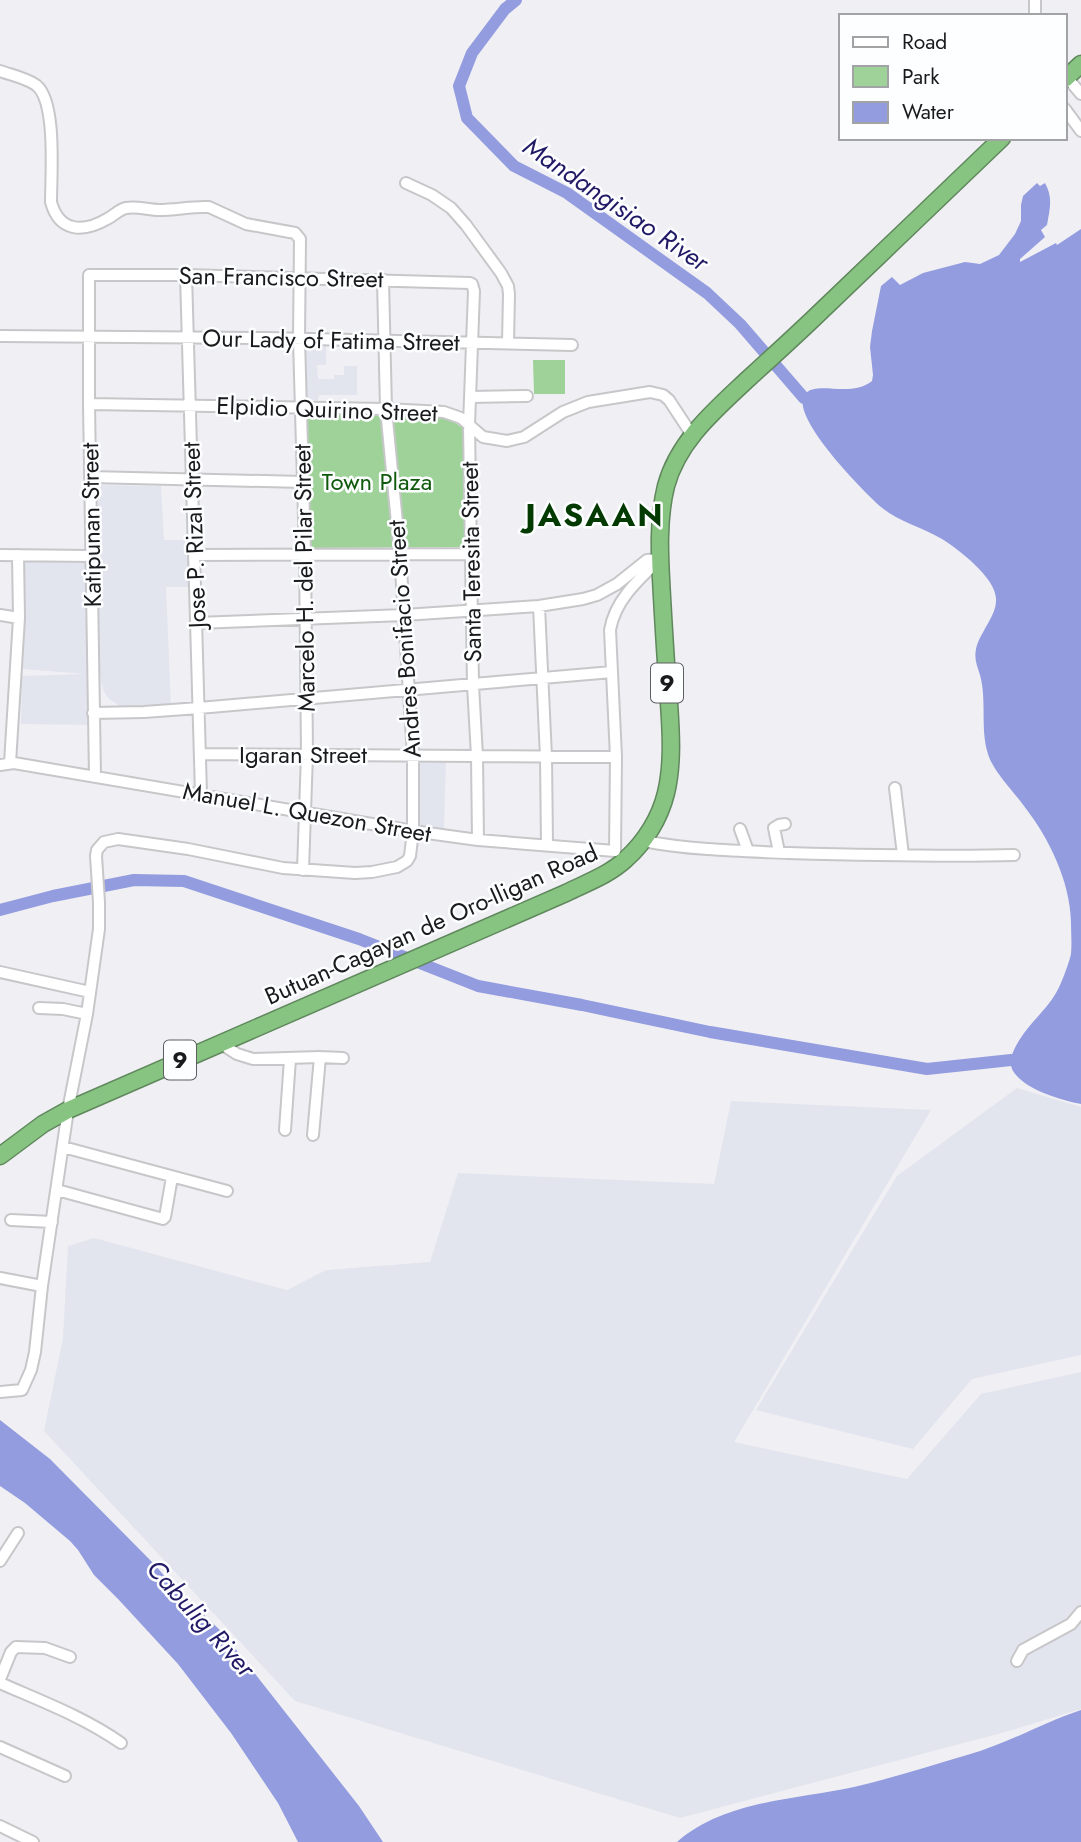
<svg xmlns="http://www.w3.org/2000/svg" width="1081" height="1842" viewBox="0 0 1081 1842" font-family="Jost,sans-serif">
<rect width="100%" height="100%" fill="#f0f0f4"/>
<path fill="#e2e4ee" d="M313,341v5h13v19h-9l1,14h16v-4h10v-9h13v29h-38l-1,5h-17l-1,-58z
M96,485l65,1 3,54h27v47h-25l5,119 -48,2 -14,-9 -5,-7 -3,-10 -4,-36z
M24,561l65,2v162l-68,-1 1,-48 63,-2 -62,-5z
M419,758l27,1 -2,72 -26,-2z
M1017,1088l64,19v248l-109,24 -59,70 -157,-39 141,-234z
M731,1101l200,9 -197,332 173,37 74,-85 100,-22v337l-72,22 -329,87 -385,-117 -251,-270 19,-93 5,-92 26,-8 193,52 39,-20 104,-8 28,-89 256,11z"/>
<path fill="#9ed299" d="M533,360h32v34h-31z
M306,412l142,6 15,10 2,119 -154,1z"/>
<path fill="#939cdf" d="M1037,183l3,3 5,-3c8,14 5,26 2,42l-6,5 4,7 -25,22v3l36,-19 1,2 24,-16v875c-20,-4 -59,-15 -69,-35 -4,-10 3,-22 8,-30 10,-16 26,-29 36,-46 5,-8 13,-30 15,-39 1,-10 0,-22 0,-32 -1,-41 -22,-84 -47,-116 -11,-15 -31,-35 -36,-52 -8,-25 -1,-54 -8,-79 -3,-9 -6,-16 -4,-26 3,-15 20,-33 20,-48 2,-22 -38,-52 -54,-62 -20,-12 -43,-17 -61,-32 -15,-13 -96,-94 -75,-114 13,-12 45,5 66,-12l1,-6 -3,-28 2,-16 9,-45 11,-9 8,8 23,-12 42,-11 15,2 19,-9 16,-21 6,-13v-16l2,-9z
M0,1420l50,39 105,106 30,35 15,11 23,22 136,173 24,36h-85l-20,-39 -47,-70 -53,-69 -59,-64 -25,-25 -16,-25 -8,-9 -45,-38 -25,-17z
M1081,1710v132h-404c48,-42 118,-42 177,-55 38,-9 76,-21 113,-32 40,-11 75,-32 114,-45z"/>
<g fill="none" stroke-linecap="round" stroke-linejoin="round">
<path stroke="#939cdf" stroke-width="12" d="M516,0l-11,9 -33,44 -13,33 8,32 47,48 53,27 140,100 33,31 64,74
M0,910l53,-14 81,-16 50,1 175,58 119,47 104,19 128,27 217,37 84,-9"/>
<g stroke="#c7c7ca" stroke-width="14">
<path id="minor" d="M1035,16v-16
M0,71c11,4 26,7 36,14 21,16 15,91 15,117 8,30 32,31 56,17 6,-3 13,-10 19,-11 11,-2 23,2 33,2 15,0 30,-3 45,-3h5l37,17 49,9 5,6 -1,100 6,215 2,200 -4,116
M1065,75l16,19
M1065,109l16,22
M406,183l26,12 19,13 15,17 35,48 7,13 1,8 -1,49
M186,275l15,519
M0,336l266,2 306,7
M470,397l57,-1
M89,404l297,5 58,3 17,6 22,19 24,4 17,-4 39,-25 25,-10 62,-10 13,3 6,5 23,35
M90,477l213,5
M0,555l91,1
M195,555l276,-1
M539,606l7,151 1,87
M0,615l19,3
M197,623l207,-8 135,-9 44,-7 14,-4 20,-11 30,-24 13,-1
M93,713l51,-1 55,-4 413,-36
M201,754l415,3
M10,763l9,-145 -1,-63
M0,765l14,-2 399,68 65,9 137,11
M95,776l-6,-372v-129h97l284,8 2,1 2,7 -5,134 4,260 4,71 1,84
M895,788l8,67
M740,829l8,22
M643,841c48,9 96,10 145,12 75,2 151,4 226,2
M615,851l1,-94 -6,-127c5,-30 29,-51 50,-71
M779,852l-5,-24 5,-3 6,-1
M0,972l90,20
M39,1008l24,1 24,5
M220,1043l17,11 16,5 67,-2 23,1
M285,1130l5,-71
M313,1135l7,-78
M63,1147l164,44
M57,1190l106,29 2,-2 7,-40
M11,1220l41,2
M0,1278l42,8
M0,1392l22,-2 9,-20 4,-18 7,-66 26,-176 19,-96 12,-85v-27l-3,-46 1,-6 7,-8 14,-3 70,10 95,19 72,5 17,-1 25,-5 10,-6 3,-5 3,-25v-76l-13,-201 -14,-145 -3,-129
M0,1561l18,-28
M1017,1661l6,-11 48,-26 10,-12
M0,1679l11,-27 5,-5 29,1 25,9
M0,1683c41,18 84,34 121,60
M0,1747l65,29
M0,1826l33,16"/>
</g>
<g stroke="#60885d" stroke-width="19">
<path id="highway" d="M1065,79l16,-15
M0,1156l43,-32 25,-14 498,-217c20,-10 43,-18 60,-34 19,-17 34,-41 40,-66 7,-29 5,-61 3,-90 -3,-35 -5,-71 -7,-106 -2,-36 -5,-75 4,-111 12,-45 49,-76 82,-107 22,-20 45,-41 66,-61 63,-60 125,-120 188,-180"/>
</g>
<use href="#minor" stroke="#fff" stroke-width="10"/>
<use href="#highway" stroke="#87c381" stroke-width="16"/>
</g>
<g text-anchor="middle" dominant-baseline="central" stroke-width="5" stroke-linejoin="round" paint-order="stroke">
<g fill="#fdfeff" stroke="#5d5e5f" stroke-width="2">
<rect x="651" y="663.5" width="32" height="39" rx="5"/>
<rect x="164" y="1040.5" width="32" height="39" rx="5"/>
</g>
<g font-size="23" font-weight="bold" fill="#191a1b">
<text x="667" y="683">9</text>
<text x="180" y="1060">9</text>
</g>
<g font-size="24" fill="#191a1b" stroke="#fdfeff">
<text transform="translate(281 277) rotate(1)">San Francisco Street</text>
<text transform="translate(331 340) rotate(1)">Our Lady of Fatima Street</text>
<text transform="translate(327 409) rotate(2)">Elpidio Quirino Street</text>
<text transform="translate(91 525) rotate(-91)">Katipunan Street</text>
<text transform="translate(194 535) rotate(-92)">Jose P. Rizal Street</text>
<text transform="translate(471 562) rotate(-91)">Santa Teresita Street</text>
<text transform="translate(304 578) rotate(-91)">Marcelo H. del Pilar Street</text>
<text transform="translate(404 639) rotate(-94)">Andres Bonifacio Street</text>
<text x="303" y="754">Igaran Street</text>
<text transform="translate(307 812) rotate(10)">Manuel L. Quezon Street</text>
<text transform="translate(431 924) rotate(-24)">Butuan-Cagayan de Oro-Iligan Road</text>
</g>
<g font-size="24" fill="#0f590b" stroke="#fdfeff">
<text x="377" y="481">Town Plaza</text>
</g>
<g font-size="26" font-style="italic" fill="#201a66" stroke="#fdfeff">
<text transform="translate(616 204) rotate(34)">Mandangisiao River</text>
<text transform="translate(201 1618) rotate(48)">Cabulig River</text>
</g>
<g font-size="32" font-weight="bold" letter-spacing="2" fill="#033a02" stroke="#fdfeff">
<text x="595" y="515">JASAAN</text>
</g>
</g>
<rect x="839" y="14" width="228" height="126" fill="#fdfeff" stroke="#a2a3a4" stroke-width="2"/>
<rect x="853" y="37" width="35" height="10" fill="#ffffff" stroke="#a2a3a4" stroke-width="2"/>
<text x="902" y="49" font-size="21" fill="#191a1b">Road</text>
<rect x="853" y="66" width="35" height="21" fill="#9ed299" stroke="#a2a3a4" stroke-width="2"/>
<text x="902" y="84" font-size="21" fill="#191a1b">Park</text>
<rect x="853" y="102" width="35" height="21" fill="#939cdf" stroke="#a2a3a4" stroke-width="2"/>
<text x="902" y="119" font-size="21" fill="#191a1b">Water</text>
</svg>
